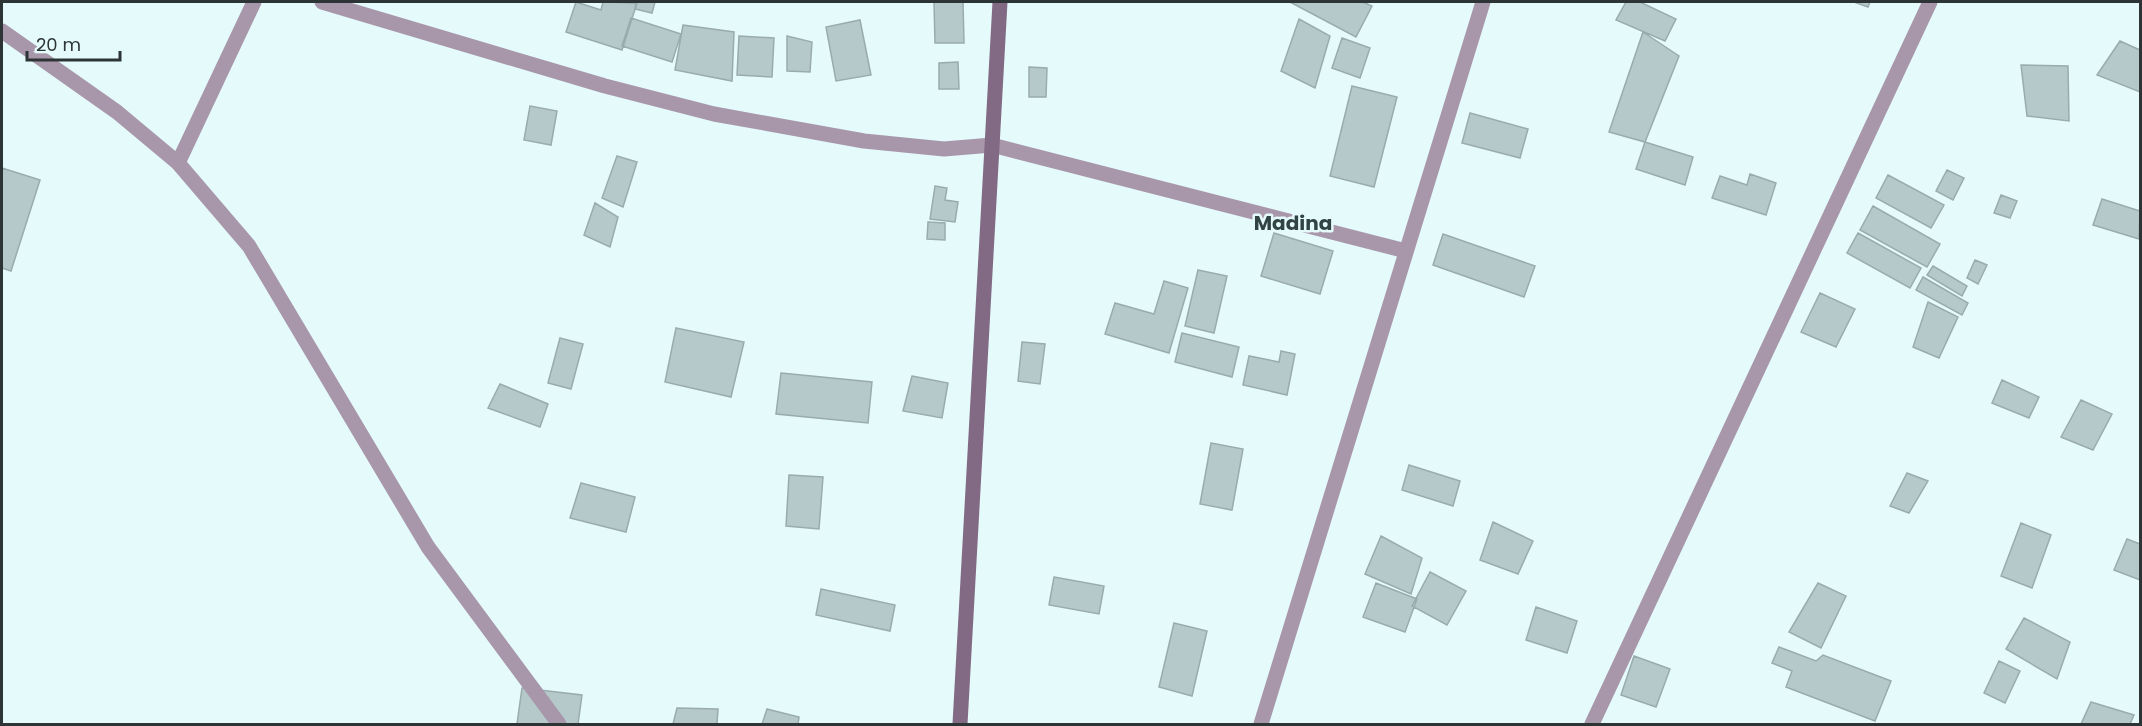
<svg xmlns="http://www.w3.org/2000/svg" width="2142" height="726" viewBox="0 0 2142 726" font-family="Poppins,sans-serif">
<rect width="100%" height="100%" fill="#e5fafb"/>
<path fill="#b5c9ca" stroke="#99acad" stroke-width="1.5" d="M576,2l25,8 2,-8 34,1 -15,47 -56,-18z
M636,2h19l-3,11 -17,-4z
M934,2h29l1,41h-29z
M1290,2h73l9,4 -16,31z
M1626,2h14l36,17 -11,22 -49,-21z
M1854,2h16l-2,5z
M631,18l50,16 -9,28 -50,-16z
M1299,19l31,17 -15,52 -34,-17z
M860,20l11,55 -35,6 -10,-54z
M683,25l51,7 -2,49 -57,-11z
M1643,32l36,24 -34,86 -36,-10z
M739,36l35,2 -2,39 -35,-2z
M787,36l25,6 -2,30 -23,-1z
M1342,38l28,10 -10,30 -28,-10z
M2120,41l20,9v42l-43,-17z
M958,62l1,27h-20v-26z
M2021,65l47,1 1,55 -42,-5z
M1029,67l18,1 -1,29h-17z
M1352,86l45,11 -23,90 -44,-11z
M530,106l27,5 -6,34 -27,-5z
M1470,113l58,16 -8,29 -58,-15z
M1645,142l48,15 -8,28 -49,-16z
M617,156l20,6 -14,45 -21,-9z
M2,168l38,12 -29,91 -9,-3z
M1947,170l17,8 -11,22 -17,-9z
M1750,174l26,9 -10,32 -54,-17 8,-22 27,9z
M1888,175l56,30 -13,23 -55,-30z
M935,186l12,2 -2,12 13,2 -3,20 -25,-3z
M2001,195l16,6 -7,17 -16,-5z
M2102,199l38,12 -1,28 -46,-14z
M595,203l23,14 -8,30 -26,-12z
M1873,206l67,38 -13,23 -67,-37z
M928,222l17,1v17l-18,-1z
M1274,233l59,18 -13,43 -59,-18z
M1858,233l63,35 -11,20 -63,-35z
M1443,234l92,32 -11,31 -91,-32z
M1975,260l12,5 -9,19 -11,-6z
M1933,266l34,20 -5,10 -35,-21z
M1198,270l29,6 -13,57 -29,-7z
M1923,277l45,26 -6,12 -46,-25z
M1164,281l24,7 -19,65 -64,-19 10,-31 39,11z
M1820,293l35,16 -19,38 -35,-15z
M1928,302l30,15 -19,41 -26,-11z
M676,328l68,14 -13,55 -66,-15z
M1182,333l57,14 -7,30 -57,-15z
M560,338l23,6 -12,45 -23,-6z
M1022,342l23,2 -5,40 -22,-3z
M1281,351l14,3 -8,41 -44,-10 6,-29 30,6z
M781,373l91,9 -4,41 -92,-9z
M912,376l36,7 -6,35 -39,-7z
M2002,380l37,17 -10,21 -37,-15z
M500,384l48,20 -8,23 -52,-19z
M2081,400l31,14 -19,36 -32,-13z
M1211,443l32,6 -11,61 -32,-6z
M1409,465l51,16 -7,25 -51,-16z
M1907,473l21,8 -19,32 -19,-7z
M789,475l34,2 -4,52 -33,-3z
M581,483l54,14 -9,35 -56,-14z
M1493,522l40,19 -15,33 -38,-14z
M2021,523l30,12 -19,53 -31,-12z
M1381,536l41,22 -11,36 -46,-20z
M2127,539l13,5v36l-26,-10z
M1430,572l36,19 -19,34 -35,-19z
M1054,577l50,9 -5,28 -50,-9z
M1376,583l41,16 -12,33 -42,-15z
M1818,583l28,13 -25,52 -32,-16z
M821,589l74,16 -5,26 -74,-16z
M1536,607l41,14 -10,32 -41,-13z
M2024,618l46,24 -13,37 -51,-30z
M1174,623l33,8 -15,65 -33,-9z
M1779,647l37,14 7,-6 68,26 -16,40 -89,-34 6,-16 -20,-8z
M1634,656l36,13 -14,38 -35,-12z
M1999,661l21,10 -15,32 -21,-10z
M522,688l60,7 -4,29h-61z
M2091,702l43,13 -4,9h-49z
M677,708l41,1 -1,15h-44z
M767,709l32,8 -1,7h-36z"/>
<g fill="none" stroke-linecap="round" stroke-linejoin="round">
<path stroke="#a897aa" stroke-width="15" d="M322,2l283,84 109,28 150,27 80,8 48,-4 414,106
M2,31l115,81 61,51 71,83 179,301 131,177
M178,163l76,-161
M1261,724l222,-722
M1592,724l338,-722"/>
<path stroke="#826a85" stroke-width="15" d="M960,724l40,-722"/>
</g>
<g text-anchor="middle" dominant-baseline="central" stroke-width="5" stroke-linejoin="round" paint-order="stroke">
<g font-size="20" font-weight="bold" fill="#324344" stroke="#e5fafb">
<text x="1293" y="223">Madina</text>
</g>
</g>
<rect width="2142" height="726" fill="none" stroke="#2c3435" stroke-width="6"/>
<path d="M27 51v9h93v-9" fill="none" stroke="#2c3435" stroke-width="3"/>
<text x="36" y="51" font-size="18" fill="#2c3435" stroke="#e5fafb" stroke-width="4.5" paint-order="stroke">20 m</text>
</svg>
